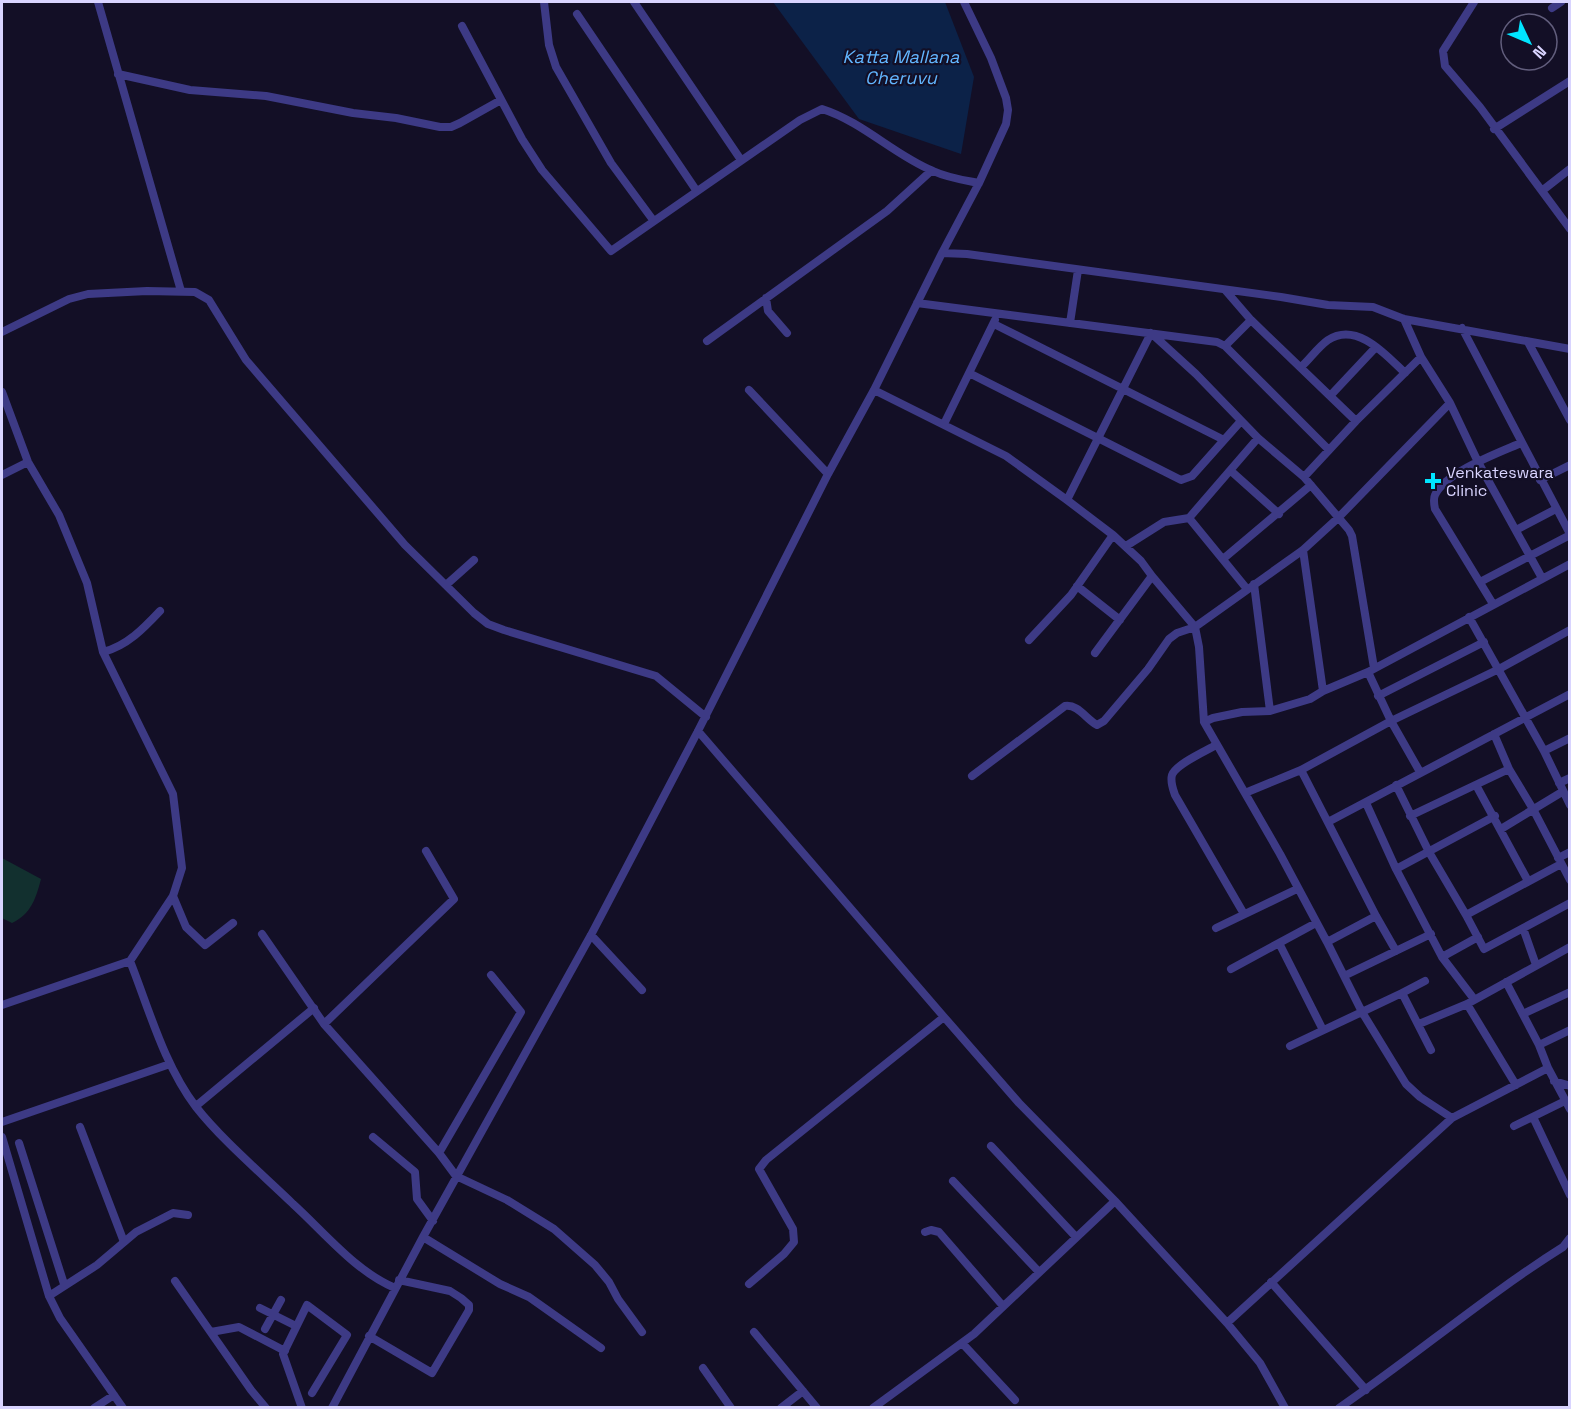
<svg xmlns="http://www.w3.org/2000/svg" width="1571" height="1409" viewBox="0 0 1571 1409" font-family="'Space Grotesk',sans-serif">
<rect width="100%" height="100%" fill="#130f26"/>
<path fill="#12302f" d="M2,858l39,21c-5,19 -10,35 -29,44l-10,-5z"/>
<path fill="#0c2248" d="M773,2h172l29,75 -13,77 -102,-35z"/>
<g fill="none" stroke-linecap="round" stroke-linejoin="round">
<path stroke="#3d3a85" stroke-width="8" d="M98,2l83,289
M544,2l5,43 7,22 55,96 42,57
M634,2l107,158
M1474,2l-31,49 2,15 35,41 90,122
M1552,8l9,-6
M577,14l119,176
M462,26l60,113 20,31 69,81 189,-131 22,-11c41,13 72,46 111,62 15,7 30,9 46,12
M118,74l72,16 76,6 87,17 43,5 44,9h11l9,-4 41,-23
M1494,129l76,-48
M1543,190l27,-21
M942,253l25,1 314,43 47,8 45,2 31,12 166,30
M1226,291l25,29 105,101
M766,298l2,13 19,22
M917,303l300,39 8,4 104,104
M1404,319l17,38 29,46 28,59 64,116
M1070,323l8,-53
M994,324l230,116
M1462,328l108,206
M2,332l67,-33 19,-5 59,-3 48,1 14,8 37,60 159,185 69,68 14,11 16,6 152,46 50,41
M707,341l180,-130 44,-40
M1528,342l42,78
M1225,346l26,-26
M1301,367c9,-8 17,-20 27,-27 29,-19 58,15 77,33
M969,373l212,107 11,-4 49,-55
M749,390l79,84
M874,390l132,66 61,44 46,35 28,26 11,15 43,51 4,20 5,75 76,132 47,88 35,70 44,72 14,13 32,21
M2,392l26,70 31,53 28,68 16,69 70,142 9,74 -9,28 -43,65 -128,44
M1330,396l46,-49
M944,424l51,-104
M1231,471l48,43
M2,475l26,-13
M1304,477l52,-56 65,-64
M1540,480l30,-15
M1067,500l84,-167 45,41 62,64 46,39 45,53 3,6 22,132
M1189,518l58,71
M1516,530l40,-21
M1126,546l38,-24 25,-4 69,-80
M1303,550l20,141
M1223,559l88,-74
M1480,582l90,-47
M1254,584l16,127
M446,585l28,-25
M1077,586l43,34
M1493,604l-58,-95c-1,-5 -2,-10 0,-14 11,-23 63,-42 86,-52
M1469,617l75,134 26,54
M1029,640l42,-45 42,-60
M103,652c24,-6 41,-24 57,-41
M1095,653l57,-77
M1368,672l23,49 29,51
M1378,696l106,-54
M1204,722l9,-4 29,-6 28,-1 40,-12 13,-8 45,-19 202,-108
M698,731l246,286 75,86 96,98 112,122 33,40 25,45
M1494,734l15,35 24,40 37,71
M1216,745c-10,6 -40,19 -44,30 -2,7 1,14 3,20l69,119
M1544,751l26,-13
M1301,770l75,146 20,35
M972,776l93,-70c13,-2 21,13 32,19l7,-4 44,-52 21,-30 8,-6 18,-6 108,-77 35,-32 112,-115
M1559,783l11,-5
M1396,785l33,67 37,63
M1476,785l52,96
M1245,793l56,-23 90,-49 108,-52 71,-39
M1366,803l30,66 46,88 36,-20
M1410,816l99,-47
M1328,822l242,-128
M1501,829l61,-37
M1558,858l12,-6
M1561,864l-95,51 18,34 86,-46
M1396,869l99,-53
M173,896l13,31 19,18 28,-22
M1216,928l81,-39
M1523,928l13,37
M262,934l62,90 115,129 17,23 51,24 47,29 41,36 14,17 9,17 24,33
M591,935l51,55
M1327,942l49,-26
M1279,943l44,87
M1442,957l32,42
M130,961c19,48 34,104 66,146 26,33 66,67 97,97 32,29 62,67 102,84
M1231,969l85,-46
M1344,976l87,-42
M1506,982l33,63 9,23 22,41
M1402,993l23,-12
M1467,1004l49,81
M1523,1014l47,-22
M324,1024l130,-125 -28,-48
M1419,1024l48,-20 103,-57
M1539,1045l31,-15
M1290,1046l112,-53 29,57
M1554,1081l16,5
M196,1106l118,-98
M1533,1117l37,78
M2,1122l168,-58
M1514,1126l51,-25
M80,1127l44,115
M2,1137l47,159 11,22 63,90
M373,1137l42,35 2,27 16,22
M19,1143l45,141
M991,1146l85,91
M439,1153l82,-141 -30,-37
M953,1181l86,91
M925,1232l6,-2 8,2 64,74
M423,1237l77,47 29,13 72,51
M175,1281l76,109 15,18
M1271,1282l95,108
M749,1284l35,-30 10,-12 -1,-13 -34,-60 7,-9 178,-143
M49,1296l48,-31 39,-33 37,-19 15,2
M260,1308l36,18
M1227,1323l225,-205 96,-50
M265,1329l16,-29
M211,1332l28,-5 46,24
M754,1332l63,76
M369,1336l63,37 37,-63v-5l-8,-7 -11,-7 -51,-11
M962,1343l53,57
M703,1368l28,40
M94,1408l20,-13
M302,1408l-19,-54 24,-49 40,30 -35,58
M332,1408l91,-171 168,-302 107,-204 130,-257 46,-84 68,-137 37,-70 27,-59 2,-14 -2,-12 -15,-40 -27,-56
M781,1408l22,-17
M873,1408l101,-74 141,-133
M1339,1408c76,-52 146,-112 224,-161l7,-9"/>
</g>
<path fill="#00e5ff" stroke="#130f26" stroke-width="2" d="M1430 472h6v6h6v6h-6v6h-6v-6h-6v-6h6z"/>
<g text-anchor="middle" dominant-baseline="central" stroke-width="4.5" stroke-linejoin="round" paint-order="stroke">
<g font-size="16" fill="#d9d4ff" stroke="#130f26" text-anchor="start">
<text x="1446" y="472">Venkateswara<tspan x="1446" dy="18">Clinic</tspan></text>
</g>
<g font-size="18" font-style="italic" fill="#62b6ff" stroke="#130f26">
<text x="901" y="56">Katta Mallana<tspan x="901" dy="21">Cheruvu</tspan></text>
</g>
</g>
<rect width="1571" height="1409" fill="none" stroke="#d9d4ff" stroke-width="6"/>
<g transform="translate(1529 42) rotate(134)"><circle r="28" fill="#130f26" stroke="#625e7d" stroke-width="1.5"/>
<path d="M0-4.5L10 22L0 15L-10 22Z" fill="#00e5ff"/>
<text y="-9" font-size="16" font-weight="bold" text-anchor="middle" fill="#d9d4ff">N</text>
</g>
</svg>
